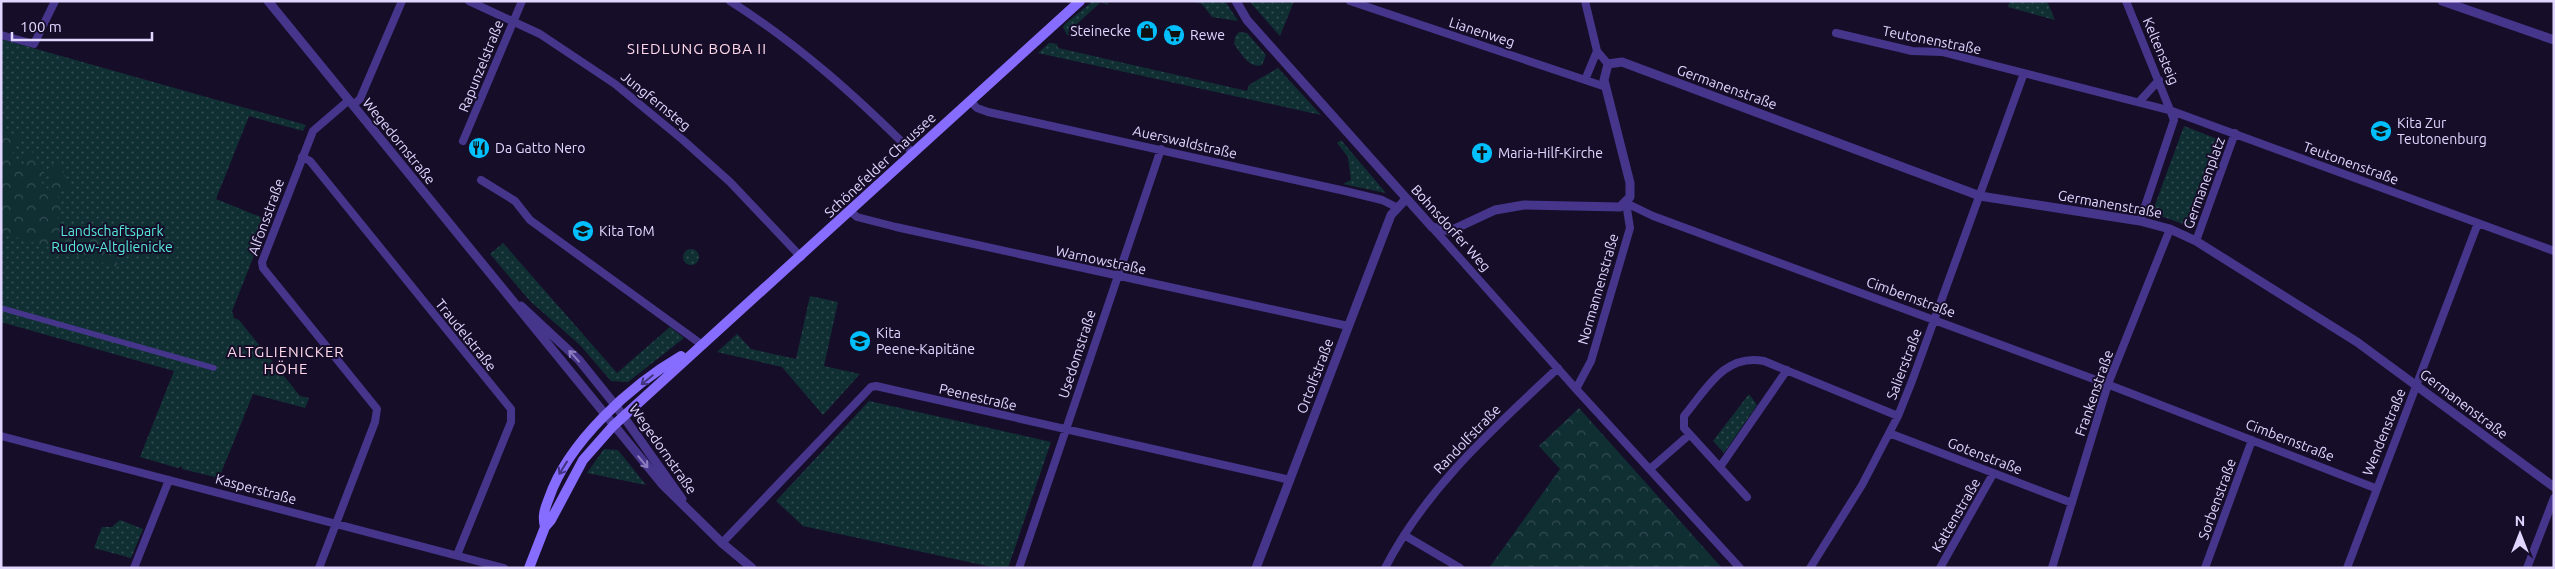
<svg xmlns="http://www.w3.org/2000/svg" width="2555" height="569" viewBox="0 0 2555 569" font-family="Ubuntu,sans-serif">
<defs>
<pattern id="grass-dots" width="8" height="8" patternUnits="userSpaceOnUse" patternTransform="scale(1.25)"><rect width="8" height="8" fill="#102f33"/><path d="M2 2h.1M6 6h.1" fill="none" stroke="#324c52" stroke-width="1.8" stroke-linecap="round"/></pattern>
<pattern id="forest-crowns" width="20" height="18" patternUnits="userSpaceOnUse" patternTransform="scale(1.25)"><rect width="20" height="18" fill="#102f33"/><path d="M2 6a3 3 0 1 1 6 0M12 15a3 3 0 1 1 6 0" fill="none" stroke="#324c52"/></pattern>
</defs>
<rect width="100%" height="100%" fill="#160e29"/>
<path fill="url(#grass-dots)" d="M1093,1h14l1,4 -7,-3 -33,30 1,4 -2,-1 -4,-8 2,-3z
M1190,1h35l13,20 -26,-4 -10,-13z
M1249,1h45l-14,35z
M2010,1h37l8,19 -47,-13z
M1239,32l8,1 19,22 -4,10c-13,4 -21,-12 -28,-21l1,-7z
M1,39l305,86 -3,6 -54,-15 -33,83 52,21 -36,91 2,7 5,2 61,76 9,2 -4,10 -52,-14 -34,84 -37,-9v-3l-4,2 -38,-11 34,-86 -173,-49z
M1049,43l8,1 1,4 189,43 2,-6 29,-17 43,47 -283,-62z
M2184,126l36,14 -31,86 -37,-13z
M1341,140l45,53 -43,-9 8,-4 -3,-23 -11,-14z
M503,243l114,130 53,-46 14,11 -56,44 -17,-1 -31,-36 -50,-44 -40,-47z
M683 257a8 8 0 1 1 16 0a8 8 0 1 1-16 0Z
M810,296l28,6 -14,64 36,8 -37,41 -41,-48 -65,-15 20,-18 14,15 45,10z
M1749,394l8,11 -33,48 -11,-12z
M869,401l182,41 -43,126h-12l-193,-42 -27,-25z
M604,449l14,1 28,35 -59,-12z
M120,520l23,9 -12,29 -37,-10 8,-21h10z"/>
<path fill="url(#forest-crowns)" d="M1,116l7,17 12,3 -8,19 9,14 8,-17 8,1 -1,12 9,3 -3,16 6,5 3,-14 -2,-10 8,-1 17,25 -5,4 -8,-6 -4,8 5,11 -5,14 17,16 16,-2 28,10 -1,23 -116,-34z
M1579,408l143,160h-233l71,-99 -21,-23z"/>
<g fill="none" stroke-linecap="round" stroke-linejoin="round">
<path stroke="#45358b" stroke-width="5.5" d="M1,308l213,60"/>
<path stroke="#45358b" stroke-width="8" d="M469,1l71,33 75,50 68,56 47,42 71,75
M730,1c68,43 127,96 183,152
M1350,1l256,86
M1585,1l12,50 11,13
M2126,1l48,119 -34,101
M1836,33l76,18 30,1 230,59 382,140
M1,35l33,9 21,-43
M1585,80l12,-29
M970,101l7,7 11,4 357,79 37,9 14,7
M2139,102l20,-22
M353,105l7,-6 42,-98
M463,141l59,-140
M302,157l8,4 201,248v13l-54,133
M481,180l34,21 15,19 171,124
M1626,203l27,13 446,165 276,107
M851,212l6,5 39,10 452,99
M1432,227l144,162 164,179
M2196,241l39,-108
M1576,389l15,-28 39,-133 -4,-25
M1889,433l183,70
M1,436l503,132
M1720,467l67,-97
M1650,469l39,-34
M1747,497l-63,-69v-12c22,-26 40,-63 80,-55l134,55
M1404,535l56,33
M722,543l149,-156 5,-1 414,94
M134,568l35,-88
M319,568l56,-146 2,-13 -114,-141 -1,-6 51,-131 36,-31
M1019,568l142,-419
M1385,568c42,-81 108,-139 173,-200
M1810,568l52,-83 36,-69 14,-35 112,-308
M1940,568l53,-94
M2052,568l56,-184 62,-155
M2205,568l47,-128
M2347,568l131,-345
M2527,568l27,-70"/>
<path stroke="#45358b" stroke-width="9" d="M268,1l394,483 60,59 30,25
M1236,1l11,19 185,207 18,4 45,-21 29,-5 96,2 10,-10v-14l-26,-103 4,-16 14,-2 358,134 160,25 30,8 26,12 161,101 197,145
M2442,1l112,39
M521,306l58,54 37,46 66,93
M1256,568l135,-353 15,-16"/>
<path stroke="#866dff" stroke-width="10" d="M545,527c-3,-11 0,-19 4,-29 19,-56 82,-113 132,-142
M529,568l16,-41 6,-7 32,-60 30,-34 467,-425"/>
</g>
<defs><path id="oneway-shaft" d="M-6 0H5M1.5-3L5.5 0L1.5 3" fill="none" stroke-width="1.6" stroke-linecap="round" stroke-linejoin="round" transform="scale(1.25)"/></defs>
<g stroke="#8b7dbf">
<use href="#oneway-shaft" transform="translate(574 356) rotate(-132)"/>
<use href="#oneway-shaft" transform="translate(643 462) rotate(50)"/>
</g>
<g stroke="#43347f">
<use href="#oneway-shaft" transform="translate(647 380) rotate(141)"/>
<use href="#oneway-shaft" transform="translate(563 468) rotate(122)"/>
</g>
<defs>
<g id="shop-disc" transform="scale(1.125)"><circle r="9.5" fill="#02c0ff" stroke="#160e29"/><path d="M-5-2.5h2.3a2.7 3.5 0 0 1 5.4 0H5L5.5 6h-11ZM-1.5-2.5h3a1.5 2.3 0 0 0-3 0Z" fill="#111"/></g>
<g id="supermarket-disc" transform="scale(1.125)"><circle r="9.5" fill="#02c0ff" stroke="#160e29"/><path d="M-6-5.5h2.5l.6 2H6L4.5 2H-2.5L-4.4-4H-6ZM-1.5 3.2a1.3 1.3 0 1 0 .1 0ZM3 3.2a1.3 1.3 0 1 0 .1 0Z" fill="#111"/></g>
<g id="school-disc" transform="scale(1.125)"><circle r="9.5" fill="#02c0ff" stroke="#160e29"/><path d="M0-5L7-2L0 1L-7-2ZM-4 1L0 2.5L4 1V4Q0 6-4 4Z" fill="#111"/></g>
<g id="restaurant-disc" transform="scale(1.125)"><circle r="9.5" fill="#02c0ff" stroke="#160e29"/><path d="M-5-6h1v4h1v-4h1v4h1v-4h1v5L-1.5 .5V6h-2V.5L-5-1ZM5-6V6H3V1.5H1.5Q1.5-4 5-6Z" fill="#111"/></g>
<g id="church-disc" transform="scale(1.125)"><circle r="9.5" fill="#02c0ff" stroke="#160e29"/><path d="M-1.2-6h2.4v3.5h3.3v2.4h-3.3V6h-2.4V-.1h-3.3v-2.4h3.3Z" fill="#111"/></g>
</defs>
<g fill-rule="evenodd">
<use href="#shop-disc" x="1147" y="31"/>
<use href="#supermarket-disc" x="1174" y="35"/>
<use href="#school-disc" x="2381" y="131"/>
<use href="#restaurant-disc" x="479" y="148"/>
<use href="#church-disc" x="1482" y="153"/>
<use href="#school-disc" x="583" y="231"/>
<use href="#school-disc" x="860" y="341"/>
</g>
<g text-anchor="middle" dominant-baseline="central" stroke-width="4" stroke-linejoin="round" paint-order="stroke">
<g font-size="14" fill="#e1d6ff" stroke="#160e29" text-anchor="start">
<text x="1131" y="31" text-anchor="end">Steinecke</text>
<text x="1190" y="35">Rewe</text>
<text x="2397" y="123">Kita Zur<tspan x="2397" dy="16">Teutonenburg</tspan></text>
<text x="495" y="148">Da Gatto Nero</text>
<text x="1498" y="153">Maria-Hilf-Kirche</text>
<text x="599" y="231">Kita ToM</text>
<text x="876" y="333">Kita<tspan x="876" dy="16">Peene-Kapitäne</tspan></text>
</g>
<g font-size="14" fill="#e1d6ff" stroke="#160e29">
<text transform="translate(1482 32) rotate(18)">Lianenweg</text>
<text transform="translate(1932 40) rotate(11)">Teutonenstraße</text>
<text transform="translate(2161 51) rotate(67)">Keltensteig</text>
<text transform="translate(481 66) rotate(-68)">Rapunzelstraße</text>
<text transform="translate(1727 87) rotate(20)">Germanenstraße</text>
<text transform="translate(656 101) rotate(39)">Jungfernsteg</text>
<text transform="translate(399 141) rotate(51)">Wegedornstraße</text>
<text transform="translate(1185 142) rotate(13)">Auerswaldstraße</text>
<text transform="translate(2351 163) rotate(20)">Teutonenstraße</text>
<text transform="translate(880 165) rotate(-43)">Schönefelder Chaussee</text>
<text transform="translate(2204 183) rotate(-70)">Germanenplatz</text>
<text transform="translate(2110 204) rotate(10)">Germanenstraße</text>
<text transform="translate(266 217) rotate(-70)">Alfonsstraße</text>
<text transform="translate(1451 228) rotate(48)">Bohnsdorfer Weg</text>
<text transform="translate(1101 260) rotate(12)">Warnowstraße</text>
<text transform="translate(1598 289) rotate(-74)">Normannenstraße</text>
<text transform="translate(1911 297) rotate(20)">Cimbernstraße</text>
<text transform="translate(466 335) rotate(51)">Traudelstraße</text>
<text transform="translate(1077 354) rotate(-72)">Usedomstraße</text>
<text transform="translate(1904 364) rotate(-69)">Salierstraße</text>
<text transform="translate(1315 376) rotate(-69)">Ortolfstraße</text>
<text transform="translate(2094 393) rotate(-71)">Frankenstraße</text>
<text transform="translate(978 397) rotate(13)">Peenestraße</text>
<text transform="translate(2464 404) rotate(37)">Germanenstraße</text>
<text transform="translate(2384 432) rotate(-68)">Wendenstraße</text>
<text transform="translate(1467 439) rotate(-46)">Randolfstraße</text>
<text transform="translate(2290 440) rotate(21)">Cimbernstraße</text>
<text transform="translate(663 449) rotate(55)">Wegedornstraße</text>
<text transform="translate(1985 456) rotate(21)">Gotenstraße</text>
<text transform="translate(256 489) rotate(15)">Kasperstraße</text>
<text transform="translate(2217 499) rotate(-70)">Sorbenstraße</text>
<text transform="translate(1956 515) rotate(-60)">Kattenstraße</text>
</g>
<g font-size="14" fill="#57e9db" stroke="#160e29">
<text x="112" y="231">Landschaftspark<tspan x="112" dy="16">Rudow-Altglienicke</tspan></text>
</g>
<g font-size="15" letter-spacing="1" fill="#ffd8eb" stroke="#160e29">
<text x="697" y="48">SIEDLUNG BOBA II</text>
<text x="286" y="351">ALTGLIENICKER<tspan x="286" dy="17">HÖHE</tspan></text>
</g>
</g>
<rect width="2555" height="569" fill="none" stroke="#e1d6ff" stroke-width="5"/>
<g transform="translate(2520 534)" stroke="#160e29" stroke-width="4" paint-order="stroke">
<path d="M0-4L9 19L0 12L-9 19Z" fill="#e1d6ff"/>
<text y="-8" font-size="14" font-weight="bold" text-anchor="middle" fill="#e1d6ff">N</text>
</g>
<path d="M12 32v8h140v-8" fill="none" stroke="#e1d6ff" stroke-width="2.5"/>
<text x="20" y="32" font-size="15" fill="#e1d6ff" stroke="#160e29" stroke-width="4" paint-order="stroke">100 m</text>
</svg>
